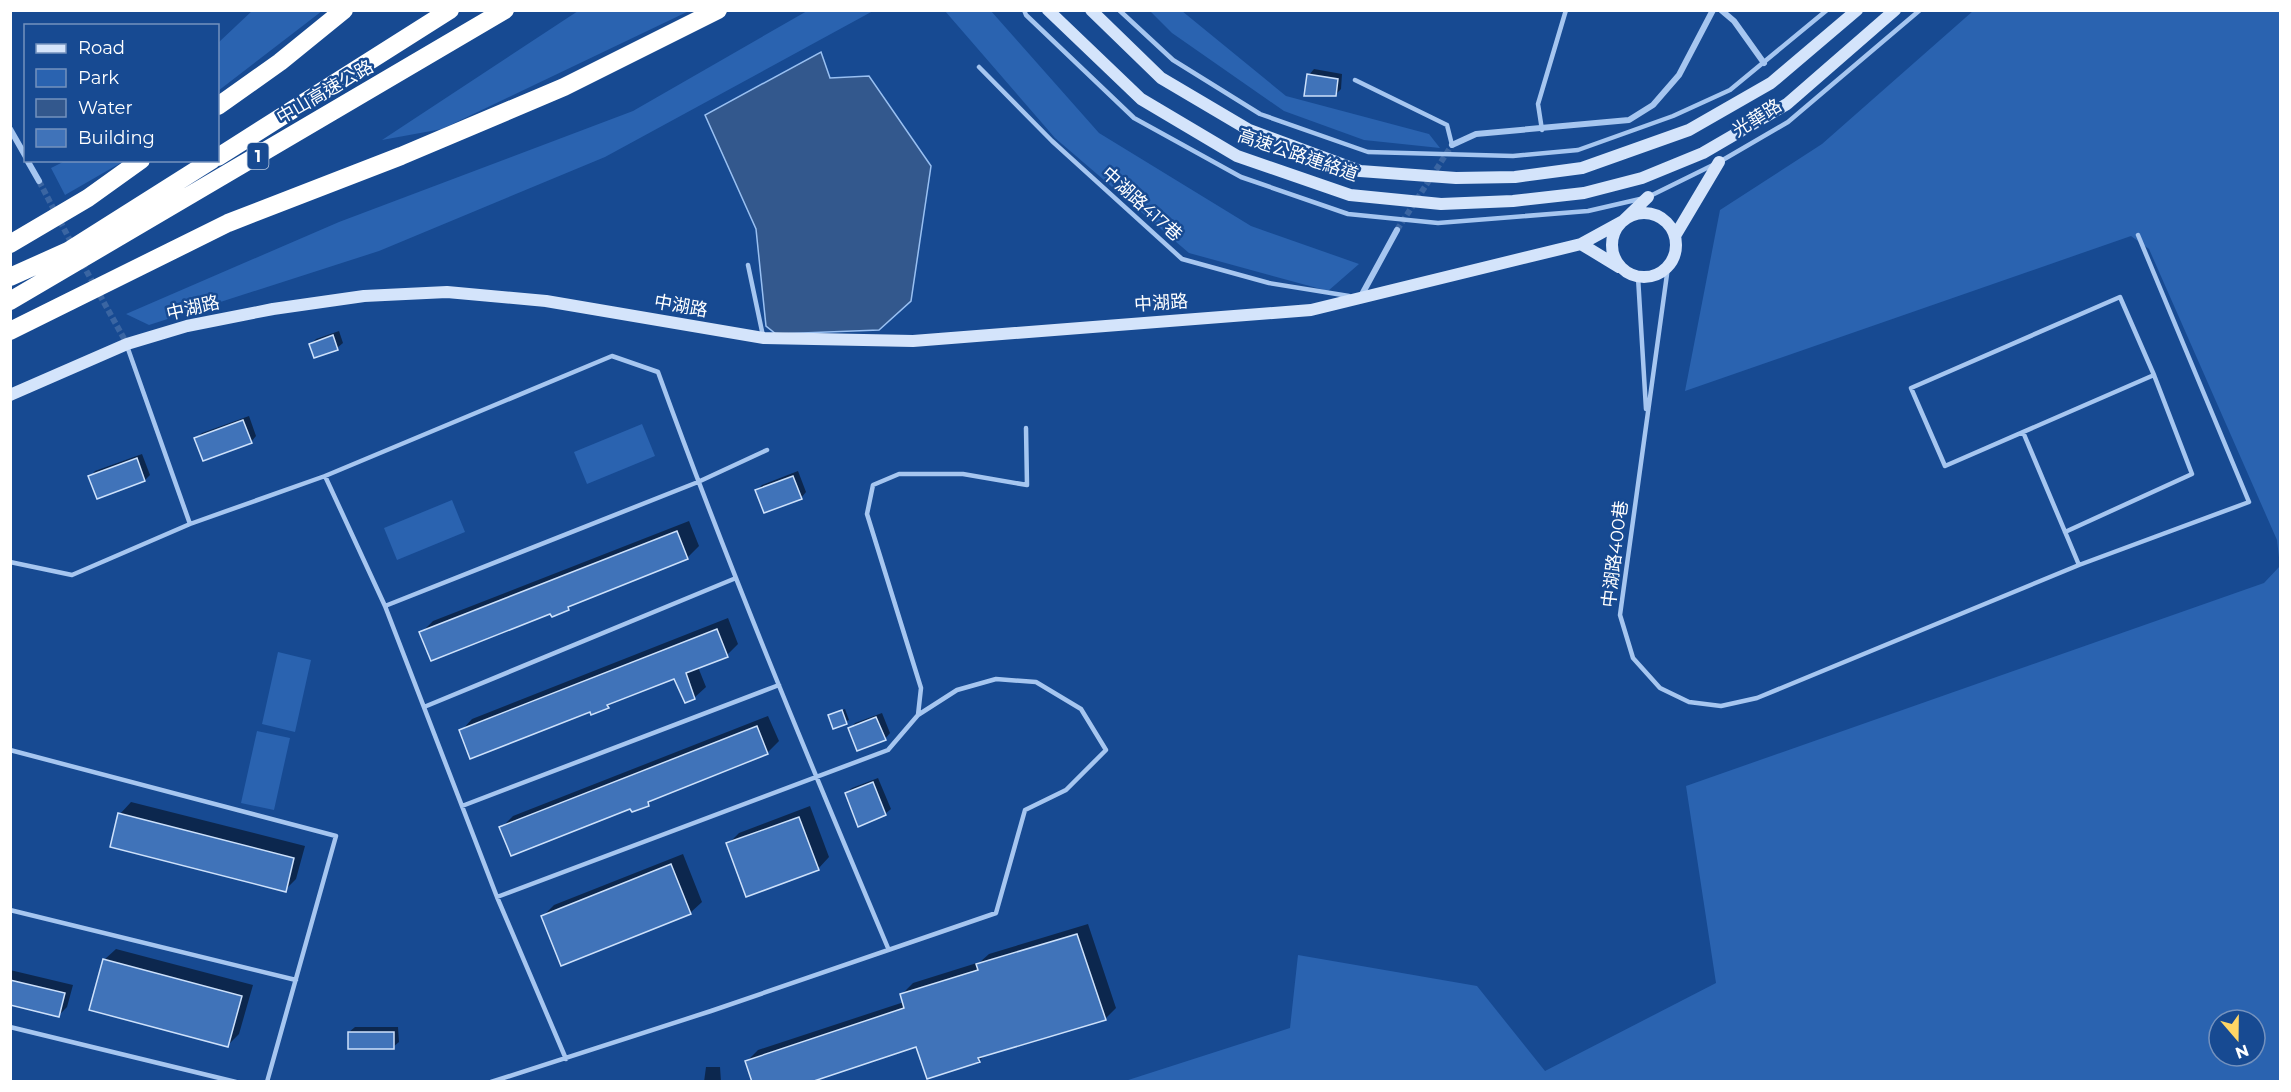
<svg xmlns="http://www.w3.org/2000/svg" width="2291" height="1092" viewBox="0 0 2291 1092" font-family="Montserrat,'Noto Sans TC',sans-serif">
<rect width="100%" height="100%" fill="#174a92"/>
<path fill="#2a63b0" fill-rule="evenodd" d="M253,10l69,1 -104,80v-48z
M578,11h111l-247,118 -60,11z
M807,11h66l-268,146 -226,94 -230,74 -23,-11 213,-92 294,-111z
M945,11h46l108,122 152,93 108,38 -31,27 -139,-38 -134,-115z
M1150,11h32l104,85 143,38 11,14 -76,-8 -80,-29 -112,-78z
M1973,11h307v1070l-1158,1 168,-54 8,-73 179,31 68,85 171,-88 -30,-197 578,-203 16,-17 -3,-26 -128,-291 -18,-13 -446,155 35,-181 102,-66zM2219,1020h36v36h-36z
M65,161v-1l59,1 -59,34 -14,-27z
M642,424l13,32 -68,28 -13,-32z
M452,500l13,32 -68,28 -13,-32z
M278,652l33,8 -16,72 -33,-8z
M257,731l33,7 -16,72 -33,-7z"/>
<path fill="#33588d" stroke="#99c0f2" stroke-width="1.5" d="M821,52l9,26 39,-2 62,90 -20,135 -32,29 -103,4 -10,-8 -10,-97 -51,-114z"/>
<path fill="#0007" d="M1314,69l28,5 -1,15 -6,6 -26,-20z
M339,331l4,12 -6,5 -26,-4 5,-5z
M249,416l7,20 -5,6 -55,-4 6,-5z
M142,454l8,21 -5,5 -55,-3 5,-6z
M798,471l8,21 -5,6 -44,-8 5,-5z
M689,521l10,25 -12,12 -112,44 -7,7 -147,24 12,-12z
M728,618l10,26 -11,11 -29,12 8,20 -12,11 -19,-21 -61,23 -6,7 -147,24 11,-12z
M845,709l4,11 -15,7 -4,-11z
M882,713l8,20 -5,6 -35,-10 5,-6z
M768,716l11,25 -12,12 -111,44 -8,7 -147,24 12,-12z
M878,778l13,31 -6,5 -39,-21 6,-5z
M131,802l174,44 -9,33 -11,11 -165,-76z
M810,806l19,51 -11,12 -90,-25 11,-11z
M683,854l19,48 -12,11 -147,3 11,-11z
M1088,924l28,84 -11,11 -119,35 -7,7 -62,-16 -170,16 11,-11 146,-48 -2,-8 11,-11 67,-21 9,-8z
M116,949l137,36 -14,49 -11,11 -124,-85z
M10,970l63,15 -6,22 -9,9 -48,-12z
M355,1027h43l1,15 -6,5 -44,-15z
M706,1067h14l1,15h-17z"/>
<path fill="#4073b9" stroke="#cde1fb" stroke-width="1.5" d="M1307,74l31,5 -2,17h-32z
M333,335l5,15 -24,8 -5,-14z
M243,420l9,23 -49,18 -9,-23z
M137,458l8,23 -48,18 -9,-23z
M793,476l9,23 -38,14 -9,-23z
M677,531l11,28 -120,48 1,3 -17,7 -2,-3 -119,47 -12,-29z
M717,629l11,28 -42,16 9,26 -10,4 -11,-24 -67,26 2,3 -18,7 -1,-3 -120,47 -11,-29z
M842,710l5,14 -14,5 -5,-14z
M876,717l10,23 -29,11 -9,-23z
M757,726l11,28 -120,48 1,4 -17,6 -2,-3 -119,47 -12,-29z
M873,782l13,33 -28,12 -13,-34z
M118,813l176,45 -8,34 -176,-45z
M799,817l20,53 -73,27 -20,-54z
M671,864l20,50 -130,52 -20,-50z
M1077,934l29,86 -128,38 2,4 -53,17 -11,-32 -105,35h-59l-7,-21 159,-53 -4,-14 78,-24 -2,-6z
M103,959l139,37 -14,51 -139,-37z
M10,980l55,13 -6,24 -49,-12z
M348,1032h46v17h-46z"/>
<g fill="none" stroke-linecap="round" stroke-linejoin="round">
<path stroke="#3a65a2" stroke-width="6" stroke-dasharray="6 3" stroke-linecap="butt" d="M39,181l34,65
M1397,230l55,-85
M82,263l45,81"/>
<path stroke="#a6c6f0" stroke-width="4.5" d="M1024,10l2,5 108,103 107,59 107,37 90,9 150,-12 52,-12
M1119,10l54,50 87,54 108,38 145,4 65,-6 95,-34 57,-26 97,-80
M979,67l73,74 130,118 87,24 80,13
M1355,80l92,45 5,20
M1542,130l-4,-26 28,-94
M1721,161l67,-39 132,-112
M1648,197l65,-32
M748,265l15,71
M1668,267l-48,348 13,43 27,30 29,14 32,4 36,-8 322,-133 170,-63 -111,-267
M1638,277l8,132
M127,346l63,178
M2023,432l56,133
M325,476l60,130 112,291 69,162
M2065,532l127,-58 -38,-99 -34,-78 -209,91 34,78 209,-91
M10,562l62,13 118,-51 135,-48 287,-120 46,16c70,194 150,386 230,576
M385,606l313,-124 69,-32
M424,707l312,-129
M918,715l3,-27 -54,-174 6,-29 26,-11h64l64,11 -1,-57
M10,750l326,86 -69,246
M462,806l317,-121
M10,910l286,70
M10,1027l226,55
M491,1082l220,-71 285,-98 29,-103 41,-20 40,-40 -25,-41 -45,-27 -40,-3 -39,11 -39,25 -30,35 -391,147"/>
<path stroke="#a6c6f0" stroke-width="6" d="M1721,10l13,11 30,42
M10,129l16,28
M1452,145l24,-11 153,-14 24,-15 26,-30 34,-65
M27,160l12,21
M1360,298l37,-68"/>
<path stroke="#d4e4fb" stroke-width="12" d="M1048,10l93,89 96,57 113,39 91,9 72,-3 71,-8 58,-15 61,-25 84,-49 108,-94
M1091,10l70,68 88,52 111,41 96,7 59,-1 67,-9 107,-38 82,-47 86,-73
M1612 245a32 32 0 1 1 64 0a32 32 0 1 1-64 0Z
M1675,236l44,-74
M1581,244l38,23
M10,395l117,-51 60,-18 86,-17 91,-13 83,-4 99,9 218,37 149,3 398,-31 270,-66 42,-23 25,-24"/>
<path stroke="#fff" stroke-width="18" d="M218,106l62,-44 64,-52
M218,157l232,-147
M10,244l78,-46 53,-38
M10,277l58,-26 144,-91
M10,301l495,-291
M10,331l218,-108 173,-67 163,-69 154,-77"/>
</g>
<g text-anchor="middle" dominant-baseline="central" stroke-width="5" stroke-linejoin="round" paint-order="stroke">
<rect fill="#174a92" stroke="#b9c9de" stroke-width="1.5" x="247.5" y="143" width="21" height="26" rx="4.5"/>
<g font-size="16" font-weight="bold" fill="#fff">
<text x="258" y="156">1</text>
</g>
<g font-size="18" fill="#fff" stroke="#174a92">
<text transform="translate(325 92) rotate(-30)">中山高速公路</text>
<text transform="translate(1757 118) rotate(-32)">光華路</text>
<text transform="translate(1298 155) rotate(19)">高速公路連絡道</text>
<text transform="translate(1142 204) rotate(42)">中湖路417巷</text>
<text transform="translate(1161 303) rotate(-4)">中湖路</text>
<text transform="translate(681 306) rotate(10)">中湖路</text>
<text transform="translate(193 308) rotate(-13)">中湖路</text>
<text transform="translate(1615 554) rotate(-83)">中湖路400巷</text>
</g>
</g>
<rect width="2291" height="1092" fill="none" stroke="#ffffff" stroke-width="24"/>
<rect x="24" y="24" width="195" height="138" fill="#174a92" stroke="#7492be" stroke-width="1.5"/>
<rect x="36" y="44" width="30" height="9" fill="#d4e4fb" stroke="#7492be" stroke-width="1.5"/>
<text x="78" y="54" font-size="18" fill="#ffffff">Road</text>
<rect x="36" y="69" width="30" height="18" fill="#2a63b0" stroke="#7492be" stroke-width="1.5"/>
<text x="78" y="84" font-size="18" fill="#ffffff">Park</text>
<rect x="36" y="99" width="30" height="18" fill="#33588d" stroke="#7492be" stroke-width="1.5"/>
<text x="78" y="114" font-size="18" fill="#ffffff">Water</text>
<rect x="36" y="129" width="30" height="18" fill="#4073b9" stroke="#7492be" stroke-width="1.5"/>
<text x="78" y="144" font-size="18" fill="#ffffff">Building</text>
<g transform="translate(2237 1038) rotate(160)"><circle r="28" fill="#174a92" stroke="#7492be" stroke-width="1.5"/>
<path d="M0-4.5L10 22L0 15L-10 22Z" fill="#ffd665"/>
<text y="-9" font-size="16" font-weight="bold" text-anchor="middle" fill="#ffffff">N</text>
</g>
</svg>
